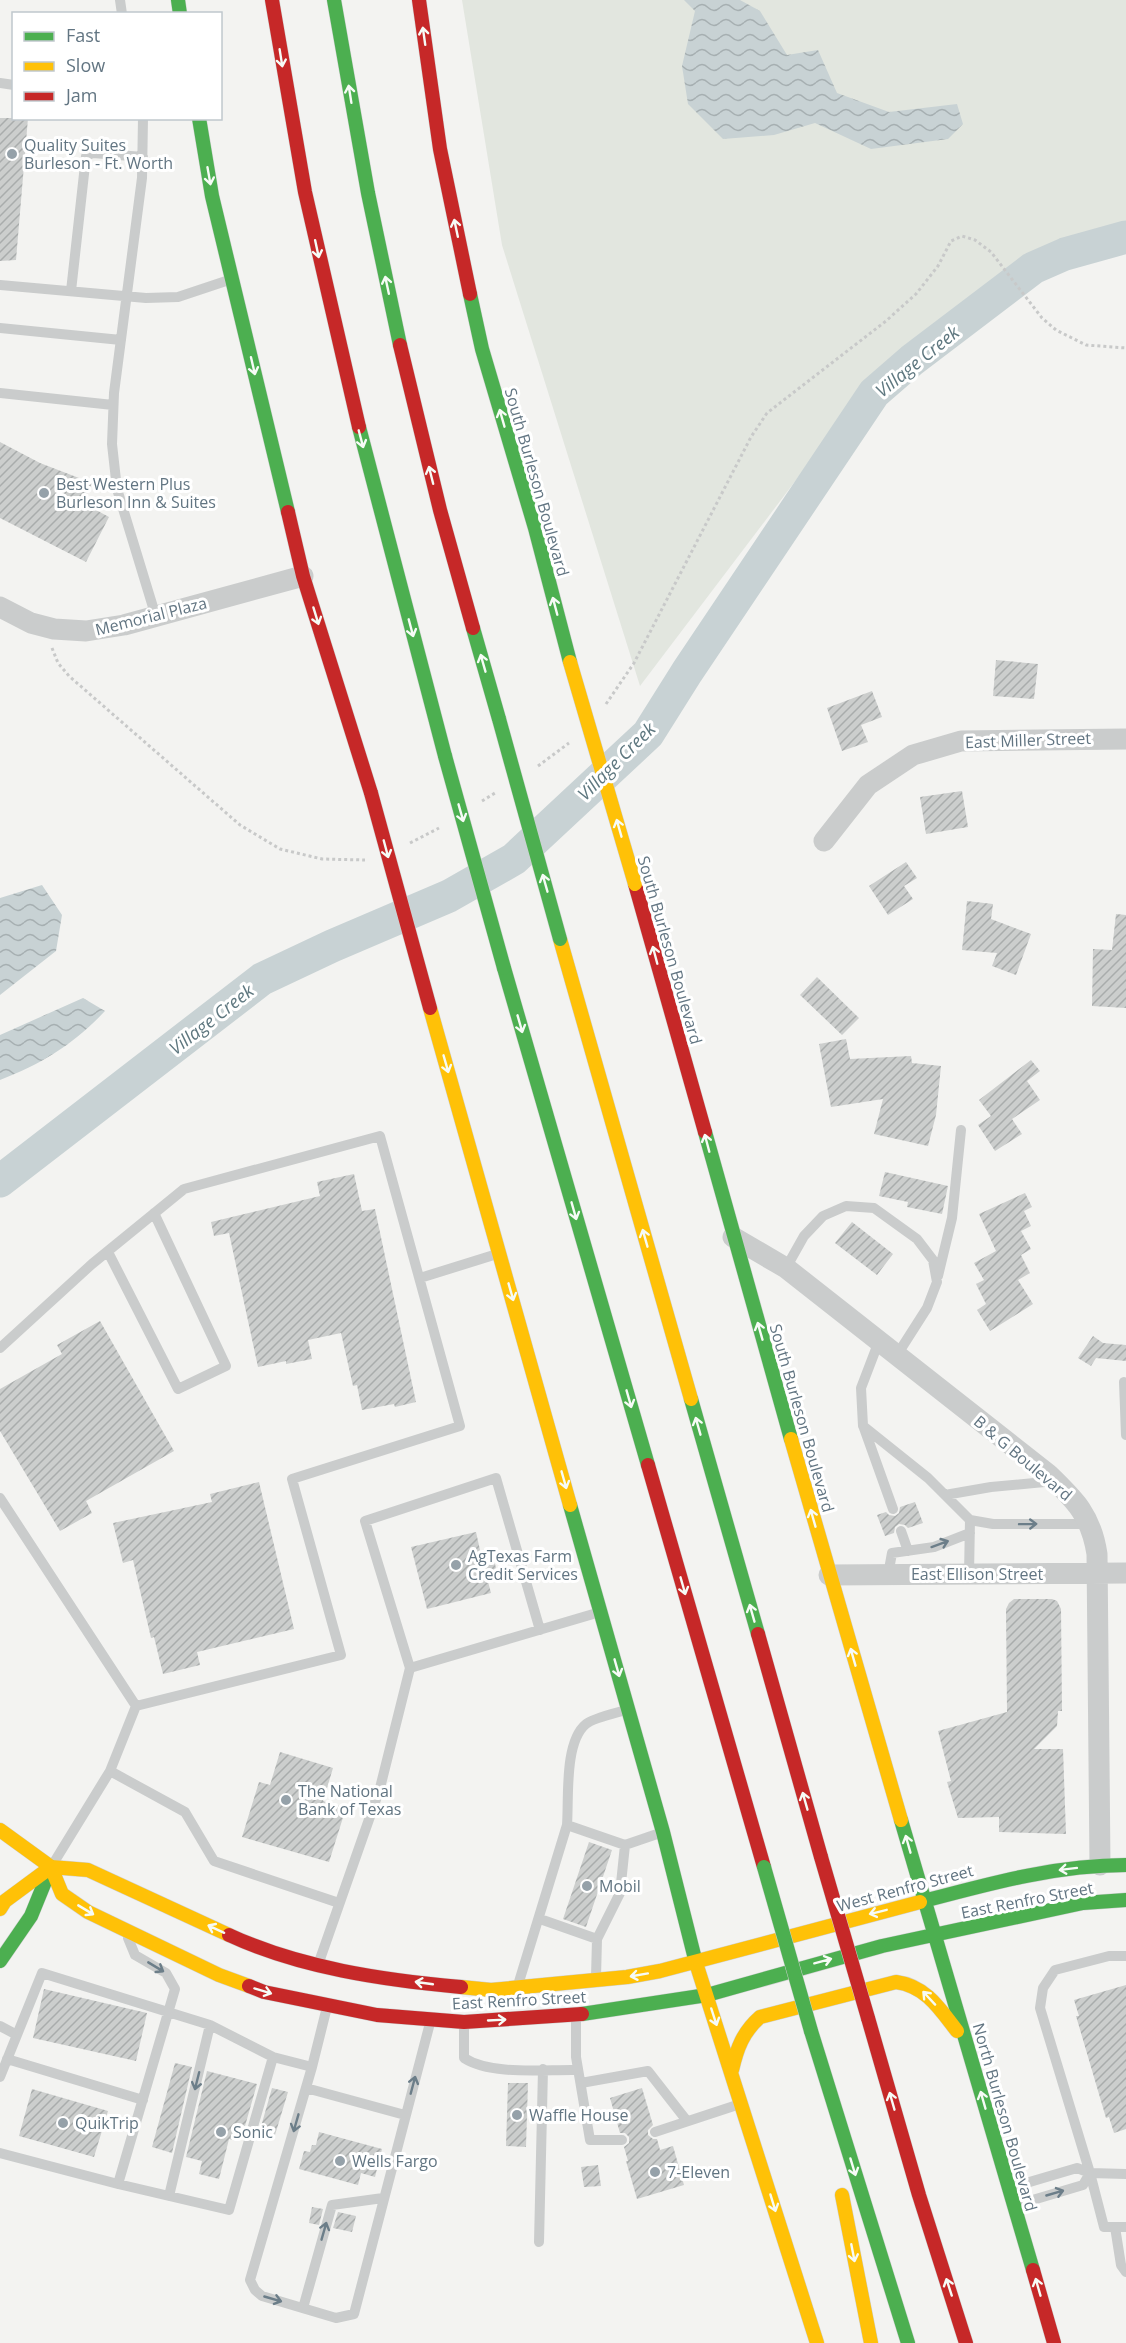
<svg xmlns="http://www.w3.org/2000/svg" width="1126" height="2343" viewBox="0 0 1126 2343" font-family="'Open Sans',sans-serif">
<defs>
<pattern id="water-waves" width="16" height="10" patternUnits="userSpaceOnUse" patternTransform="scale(1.5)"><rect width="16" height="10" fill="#c8d2d4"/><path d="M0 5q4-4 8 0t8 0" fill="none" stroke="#a6afb1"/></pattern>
<pattern id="building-hatch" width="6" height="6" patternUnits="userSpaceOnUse" patternTransform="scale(1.5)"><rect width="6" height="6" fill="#cccecd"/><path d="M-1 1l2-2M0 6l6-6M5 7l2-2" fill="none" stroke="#a9acac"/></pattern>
</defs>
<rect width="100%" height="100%" fill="#f3f3f1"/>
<path fill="#e2e6df" d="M462,0h664v228l-92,28 -163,125 -231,305 -138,-441z"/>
<path fill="url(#water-waves)" d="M684,0h56l20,11 27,44 31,-5 19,43 52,19 68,-8 6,20 -15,15 -77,10 -56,-26 -41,12 -51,4 -35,-35 -6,-38 13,-55z
M42,885l20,30 -6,36 -56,44v-97z
M83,998l22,13c-31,33 -63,53 -105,69v-45z"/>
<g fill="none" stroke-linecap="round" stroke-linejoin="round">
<path stroke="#c8d2d4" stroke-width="33" d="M0,1181l262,-202 70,-33 117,-50 65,-37 134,-125 39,-62 187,-279 38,-33 121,-92 32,-14 61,-17"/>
</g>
<path fill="url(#building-hatch)" d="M0,118h28l-12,142 -16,1z
M0,442l40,21 52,20 -9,20 26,14 -23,45 -86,-44z
M996,660l42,4 -4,35 -41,-3z
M872,691l10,26 -21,8 7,17 -26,9 -15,-43z
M962,791l6,36 -42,7 -6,-37z
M906,862l11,16 -13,8 9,13 -25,16 -19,-29z
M967,901l26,3 -2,15 40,15 -15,41 -24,-9 5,-13 -35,-3z
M1116,914l10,1v93l-34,-2 1,-57 19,1z
M817,977l42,41 -17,17 -42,-40z
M846,1039l4,20 61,-3 1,7 29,3 -5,49 -8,31 -54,-12 9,-35 -52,8 -12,-63z
M1031,1060l9,11 -13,10 13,19 -28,19 10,15 -27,17 -17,-26 13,-9 -12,-16z
M885,1172l63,14 -6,28 -35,-7 1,-5 -29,-6z
M354,1174l8,37 13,-2 41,193 -21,5 -1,-3 -32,6 -5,-25 -4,1 -12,-53 -33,7 4,19 -26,5v-3l-28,6 -29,-134 -15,3 -3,-14 109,-26 -3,-14z
M1025,1193l7,14 -8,4 7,15 -10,5 10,18 -10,6 9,18 -12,7 15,24 -43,27 -13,-21 9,-6 -10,-20 8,-4 -10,-17 22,-12 -17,-37z
M852,1222l41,32 -16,21 -42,-32z
M100,1321l74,130 -88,50 6,12 -32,18 -60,-100v-42l62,-35 -5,-9z
M1093,1336l10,7 23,2v16l-30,-3 -5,8 -13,-8z
M259,1482l35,147 -97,23 3,13 -37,9 -9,-37 -3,1 -18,-78 -10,3 -10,-40 99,-21 -2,-8z
M915,1502l8,21 -15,5 -3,-3 -6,-1 -4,3 -1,6 -9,3 -8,-21 9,-3 3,3 6,1 4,-3 1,-6z
M476,1532l6,27 11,-3 4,16 -11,2 5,19 -64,16 -16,-62z
M1014,1599h38l5,2 4,8 1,102h-4l-1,15 -23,23h29l3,85 -67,-2v-15l-41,1 -11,-36 4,-1 -13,-50 69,-19 -1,-103 3,-6z
M280,1752l53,16 -10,33 23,7 -17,54 -87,-25 17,-55 11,3z
M589,1842l23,8 -26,77 -23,-8z
M1126,1985v144l-12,4 -5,-16 -3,1 -30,-102h3l-5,-16z
M44,1989l103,24 -11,48 -103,-23z
M175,2063l17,4 -20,86 -20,-6z
M207,2071l50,13 -12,42 -4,-1 -5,16 -7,-2 -10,40 -20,-5 3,-13 -16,-4z
M508,2083h20l-2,64 -20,-1z
M272,2088l16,4 -13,43 -15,-5z
M642,2088l11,37 -5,5v5l5,4h4l3,11 13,-4 11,39 -47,14 -11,-38h2l-4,-14 5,-4v-6l-4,-4h-5l-10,-35z
M32,2089l76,22 -14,46 -75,-21z
M319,2132l63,17 -7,28 -14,-4 -3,12 -59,-16 5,-18 6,1 2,-7h4z
M598,2165l3,21 -17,1 -3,-20z
M312,2207l11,2 -4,16 -10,-2z
M338,2212l18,4 -4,16 -19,-4z"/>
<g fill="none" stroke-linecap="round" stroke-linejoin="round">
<g stroke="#cfd1d1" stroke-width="15">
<path id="fast" d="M178,0l2,14
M334,0l34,193 32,152
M199,118l13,78 76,316
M470,294l12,55 53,179 35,134
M359,427l86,329
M473,628l26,91
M504,968l144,497
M705,1132l86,307
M691,1399l67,235
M570,1505l93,327 33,131
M901,1820l132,450
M920,1902c68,-18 135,-37 206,-37
M0,1961l31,-45 20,-49
M582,2014l125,-19 175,-49 201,-43 43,-3
M811,2031l97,312"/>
</g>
<g stroke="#cfd1d1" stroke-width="15">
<path id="slow" d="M560,939l131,460
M430,1008l140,497
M791,1439l110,381
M0,1830l51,37 37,3 141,65
M51,1867l11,27 26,18 131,63 30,11
M0,1909l5,-8 46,-34
M696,1963l121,380
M461,1987l30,3 136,-13 33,-6 260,-69
M732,2070c5,-22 11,-38 28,-53l136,-35c30,4 44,27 61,49
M842,2195l29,148"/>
</g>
<g stroke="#cfd1d1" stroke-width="15">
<path id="jam" d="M272,0l33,192 54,235
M419,0l21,149 30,145
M400,345l40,165 33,118
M288,512l15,64 68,217
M635,884l70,248
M648,1465l116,402
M758,1634l63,223
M229,1935c71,33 154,45 232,52
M249,1986l15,6 113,23 87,7 118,-8
M868,2018l51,177 47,148
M1033,2270l21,73"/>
</g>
<path stroke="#c8c9c9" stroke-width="3" stroke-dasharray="3 3" stroke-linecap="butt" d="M52,648l6,15 11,13 171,149 40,24 42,10 43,1
M606,704l28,-41 117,-226 16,-24 119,-92 30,-27 22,-28 13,-25 11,-5 13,4 16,12 51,66 14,12 30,15 40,3
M538,766l31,-23
M482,801l13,-8
M410,843l29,-15"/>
<path stroke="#cacccc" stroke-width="10" d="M120,0l2,14
M0,83l14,2
M143,118l-1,60 -28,215 -2,51 5,45 39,128
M0,285l146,13 32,-1 51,-17
M71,291l15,-135 7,-3 50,4
M0,328l121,12
M0,393l113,12
M108,1252l70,137 48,-23 -72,-153
M786,1268l18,-32 19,-20 23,-10 28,2 43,31 16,21 4,22 -10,26 -30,47
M938,1276l14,-58 9,-88
M420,1278l77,-24
M879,1341l-18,47 2,38 65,52 42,42 -1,55
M0,1348l92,-84 92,-75 196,-53 80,290 -168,53 49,176 -205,51
M1124,1382l2,53
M864,1428l29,81
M945,1495l46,-8 64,-6
M0,1498l136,208 -26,65
M970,1520l23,4h96
M901,1531l7,20
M888,1575l4,-22 42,-6 36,-14
M540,1630l-44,-152 -131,43 45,147 190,-56
M567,1825c2,-27 -3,-83 19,-101 7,-6 30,-11 40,-14
M53,1864l57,-93 75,41 29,49 125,42
M540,1919l57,20
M1126,1956h-17l-54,14 -12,18 -3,20 50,165 14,54h22
M319,1962l61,-174 30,-120
M596,1977l1,-38 23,-46 5,-48
M518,1985l49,-160 58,20 35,-12
M576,2015v42l14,83h32
M464,2025v33c28,18 82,11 114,12
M0,2026l17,9
M7,2059l136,41
M312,2067l-62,213 5,10 7,6 74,22 18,-4 76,-291
M0,2077l42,-104 168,52 63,32
M581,2083l67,-12 39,50
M306,2088l99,27
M655,2132l85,-28
M0,2153l118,31 111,26 44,-153 39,10 15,-60
M118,2184l57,-195 -9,-16 -31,-18 -7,-17
M1009,2188l68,-20 13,5 36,1
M169,2196l41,-171
M1016,2205l67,-20 7,-12
M1115,2227l6,38 5,7
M539,2242l4,-173
M303,2308l29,-103 51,-7"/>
<path stroke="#cacccc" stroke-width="21" d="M0,607l31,16 23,6 32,2 38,-6 179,-49
M824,841l44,-56 45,-30 48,-14 165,-2
M733,1237l53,31 262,206c27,26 43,41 49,80l3,311
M829,1575l297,-2"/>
<use href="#fast" stroke="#4caf50" stroke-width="14"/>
<use href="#slow" stroke="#ffc107" stroke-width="14"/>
<use href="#jam" stroke="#c62828" stroke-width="14"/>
<g stroke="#cfd1d1" stroke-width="15" stroke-linecap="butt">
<path id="fast-bridge" d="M499,719l61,220
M445,756l59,212
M764,1867l47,164"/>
</g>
<g stroke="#cfd1d1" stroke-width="15" stroke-linecap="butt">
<path id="slow-bridge" d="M570,662l65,222"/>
</g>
<g stroke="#cfd1d1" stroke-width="15" stroke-linecap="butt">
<path id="jam-bridge" d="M371,793l59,215
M821,1857l47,161"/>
</g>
<use href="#fast-bridge" stroke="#4caf50" stroke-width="14"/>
<use href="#slow-bridge" stroke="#ffc107" stroke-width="14"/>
<use href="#jam-bridge" stroke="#c62828" stroke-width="14"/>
</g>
<defs><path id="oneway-shaft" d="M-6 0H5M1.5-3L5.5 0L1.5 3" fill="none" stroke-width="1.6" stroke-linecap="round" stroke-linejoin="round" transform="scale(1.5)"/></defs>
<g stroke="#f6fbf6">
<use href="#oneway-shaft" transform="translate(424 36) rotate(-98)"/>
<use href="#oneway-shaft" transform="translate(281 58) rotate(81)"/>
<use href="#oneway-shaft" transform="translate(350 94) rotate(-99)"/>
<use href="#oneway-shaft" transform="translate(209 176) rotate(80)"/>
<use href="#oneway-shaft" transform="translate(456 228) rotate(-102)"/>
<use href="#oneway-shaft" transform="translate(317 249) rotate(78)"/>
<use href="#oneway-shaft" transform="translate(387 285) rotate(-102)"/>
<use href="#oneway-shaft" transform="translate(253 366) rotate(77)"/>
<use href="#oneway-shaft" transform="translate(502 418) rotate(-106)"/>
<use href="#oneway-shaft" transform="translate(361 439) rotate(75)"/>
<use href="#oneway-shaft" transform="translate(431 475) rotate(-104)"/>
<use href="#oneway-shaft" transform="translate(555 606) rotate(-105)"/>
<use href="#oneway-shaft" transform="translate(316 616) rotate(73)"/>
<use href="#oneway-shaft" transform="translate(411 628) rotate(75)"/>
<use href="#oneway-shaft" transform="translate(483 663) rotate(-106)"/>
<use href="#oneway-shaft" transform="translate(461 813) rotate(74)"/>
<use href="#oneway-shaft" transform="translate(619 828) rotate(-106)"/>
<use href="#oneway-shaft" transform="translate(386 849) rotate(75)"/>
<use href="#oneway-shaft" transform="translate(545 883) rotate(-106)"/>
<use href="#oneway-shaft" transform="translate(655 955) rotate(-105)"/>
<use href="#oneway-shaft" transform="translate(520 1024) rotate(74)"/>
<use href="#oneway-shaft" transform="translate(446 1064) rotate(74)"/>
<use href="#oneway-shaft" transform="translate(707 1143) rotate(-105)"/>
<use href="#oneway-shaft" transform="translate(574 1211) rotate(74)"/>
<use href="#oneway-shaft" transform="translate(645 1238) rotate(-106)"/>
<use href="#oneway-shaft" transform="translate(511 1292) rotate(74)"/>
<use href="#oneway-shaft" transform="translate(760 1331) rotate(-106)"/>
<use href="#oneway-shaft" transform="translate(629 1399) rotate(74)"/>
<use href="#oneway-shaft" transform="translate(698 1426) rotate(-106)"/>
<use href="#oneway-shaft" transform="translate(564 1480) rotate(74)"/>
<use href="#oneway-shaft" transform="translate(813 1518) rotate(-106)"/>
<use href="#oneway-shaft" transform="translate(683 1586) rotate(74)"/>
<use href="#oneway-shaft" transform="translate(752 1613) rotate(-106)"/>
<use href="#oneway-shaft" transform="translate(853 1657) rotate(-106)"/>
<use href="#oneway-shaft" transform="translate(617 1668) rotate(74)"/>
<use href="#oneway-shaft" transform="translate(805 1801) rotate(-106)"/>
<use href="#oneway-shaft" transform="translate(908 1844) rotate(-106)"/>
<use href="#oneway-shaft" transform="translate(1068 1869) rotate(173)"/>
<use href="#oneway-shaft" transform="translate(86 1910) rotate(31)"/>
<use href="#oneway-shaft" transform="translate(878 1912) rotate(166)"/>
<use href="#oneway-shaft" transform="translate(216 1929) rotate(-155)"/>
<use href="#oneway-shaft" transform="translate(823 1961) rotate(-15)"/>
<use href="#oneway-shaft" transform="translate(639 1975) rotate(170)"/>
<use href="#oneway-shaft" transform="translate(424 1983) rotate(-172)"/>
<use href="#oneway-shaft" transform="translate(263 1991) rotate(17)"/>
<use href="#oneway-shaft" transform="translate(929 1998) rotate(-133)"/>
<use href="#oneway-shaft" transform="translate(714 2017) rotate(72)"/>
<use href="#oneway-shaft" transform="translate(497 2020) rotate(-3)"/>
<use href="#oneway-shaft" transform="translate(983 2100) rotate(-106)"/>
<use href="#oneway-shaft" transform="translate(892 2101) rotate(-106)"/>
<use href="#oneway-shaft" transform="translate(853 2167) rotate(73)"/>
<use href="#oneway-shaft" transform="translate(773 2203) rotate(73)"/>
<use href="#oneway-shaft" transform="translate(853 2253) rotate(79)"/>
<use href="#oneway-shaft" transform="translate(949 2287) rotate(-108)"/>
<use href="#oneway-shaft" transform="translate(1038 2287) rotate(-106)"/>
</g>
<g stroke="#6c7e89">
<use href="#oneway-shaft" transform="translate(1028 1524) rotate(-1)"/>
<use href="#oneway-shaft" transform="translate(940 1544) rotate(-20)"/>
<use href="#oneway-shaft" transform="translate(156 1967) rotate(31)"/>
<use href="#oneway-shaft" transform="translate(197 2081) rotate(104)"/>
<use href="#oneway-shaft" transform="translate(413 2085) rotate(-75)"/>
<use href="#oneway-shaft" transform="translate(296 2123) rotate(106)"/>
<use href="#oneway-shaft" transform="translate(1055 2193) rotate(-16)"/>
<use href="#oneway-shaft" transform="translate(324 2231) rotate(-74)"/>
<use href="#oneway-shaft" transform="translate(273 2299) rotate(16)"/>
</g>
<g fill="#95a1a9" stroke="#fff" stroke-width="2">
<circle cx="12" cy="154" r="6"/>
<circle cx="44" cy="493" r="6"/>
<circle cx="456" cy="1565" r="6"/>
<circle cx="286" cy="1800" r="6"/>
<circle cx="587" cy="1886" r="6"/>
<circle cx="517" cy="2115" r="6"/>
<circle cx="63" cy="2123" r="6"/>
<circle cx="221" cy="2132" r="6"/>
<circle cx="340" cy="2161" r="6"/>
<circle cx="655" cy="2172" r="6"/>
</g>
<g text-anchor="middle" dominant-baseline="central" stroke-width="6" stroke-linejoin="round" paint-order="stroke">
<g font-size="16" fill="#627582" stroke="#fff" text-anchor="start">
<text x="24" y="145">Quality Suites<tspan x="24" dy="18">Burleson - Ft. Worth</tspan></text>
<text x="56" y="484">Best Western Plus<tspan x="56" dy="18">Burleson Inn &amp; Suites</tspan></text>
<text x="468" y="1556">AgTexas Farm<tspan x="468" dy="18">Credit Services</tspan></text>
<text x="298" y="1791">The National<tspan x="298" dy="18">Bank of Texas</tspan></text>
<text x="599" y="1886">Mobil</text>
<text x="529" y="2115">Waffle House</text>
<text x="75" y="2123">QuikTrip</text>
<text x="233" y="2132">Sonic</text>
<text x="352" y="2161">Wells Fargo</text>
<text x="667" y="2172">7-Eleven</text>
</g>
<g font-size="16" fill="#627582" stroke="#fff">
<text transform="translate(537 482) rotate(74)">South Burleson Boulevard</text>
<text transform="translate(151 616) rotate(-14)">Memorial Plaza</text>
<text transform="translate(1028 740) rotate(-2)">East Miller Street</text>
<text transform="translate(670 950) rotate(74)">South Burleson Boulevard</text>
<text transform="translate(802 1418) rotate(74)">South Burleson Boulevard</text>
<text transform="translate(1023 1458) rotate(40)">B &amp; G Boulevard</text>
<text x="977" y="1574">East Ellison Street</text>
<text transform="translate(905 1888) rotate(-15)">West Renfro Street</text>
<text transform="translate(1027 1900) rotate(-11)">East Renfro Street</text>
<text transform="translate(519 2000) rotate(-3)">East Renfro Street</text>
<text transform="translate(1005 2117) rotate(74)">North Burleson Boulevard</text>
</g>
<g font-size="18" font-style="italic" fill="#5e777f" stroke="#fff">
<text transform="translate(917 361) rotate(-39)">Village Creek</text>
<text transform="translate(616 761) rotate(-45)">Village Creek</text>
<text transform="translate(211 1019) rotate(-38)">Village Creek</text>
</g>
</g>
<rect x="12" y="12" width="210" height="108" fill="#ffffff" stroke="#c0c8cd" stroke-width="1.5"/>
<rect x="24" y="32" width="30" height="9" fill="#4caf50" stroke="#c0c8cd" stroke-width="1.5"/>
<text x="66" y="42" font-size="18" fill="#627582">Fast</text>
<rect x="24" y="62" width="30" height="9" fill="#ffc107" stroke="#c0c8cd" stroke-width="1.5"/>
<text x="66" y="72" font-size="18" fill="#627582">Slow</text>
<rect x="24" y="92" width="30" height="9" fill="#c62828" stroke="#c0c8cd" stroke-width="1.5"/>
<text x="66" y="102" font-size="18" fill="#627582">Jam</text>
</svg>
